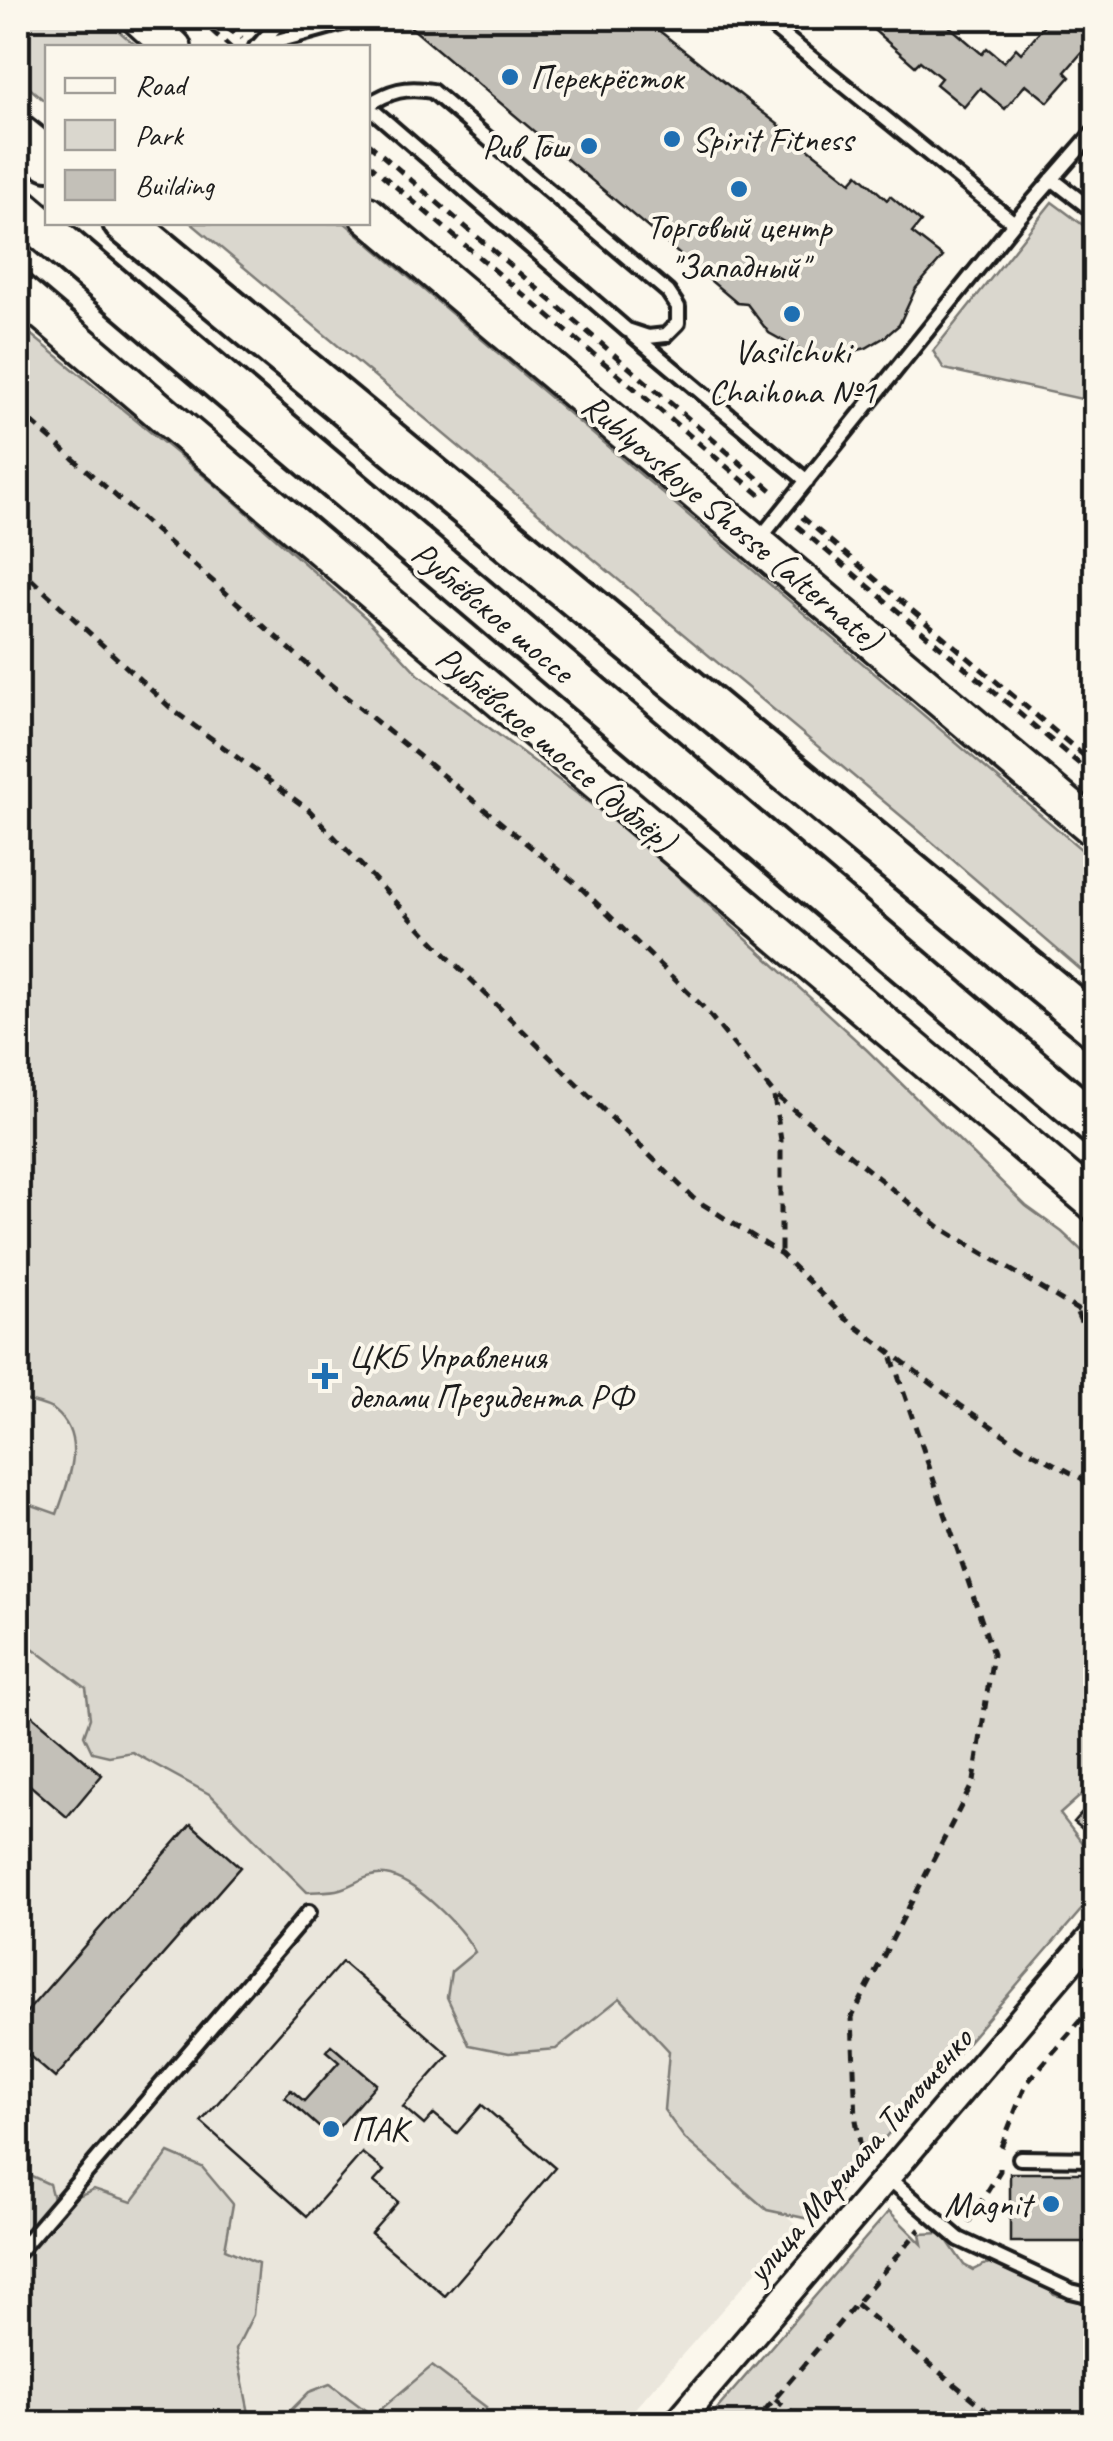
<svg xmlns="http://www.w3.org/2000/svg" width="1113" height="2441" viewBox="0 0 1113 2441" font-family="Caveat,sans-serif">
<rect width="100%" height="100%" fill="#fbf7ec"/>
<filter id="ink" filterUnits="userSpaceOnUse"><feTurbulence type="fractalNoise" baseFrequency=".01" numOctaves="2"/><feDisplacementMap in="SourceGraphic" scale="20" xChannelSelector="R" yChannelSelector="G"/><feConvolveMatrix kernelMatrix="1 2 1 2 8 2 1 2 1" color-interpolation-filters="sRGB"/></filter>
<g filter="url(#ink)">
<path fill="#eae6dc" d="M18,658l727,1520 52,47 -175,198h-604z"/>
<path fill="#dad7ce" stroke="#7b7a75" stroke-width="2.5" d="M18,18h85l35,29 -90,1 -1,55 -29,-25z
M1052,202l43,32v168l-151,-33 -11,-18z
M191,223h154l750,638v121l-177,-152z
M18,324l207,169 141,125 53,57 217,163 231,212 159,156 36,26 33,31v520l-35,31 35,46v34l-281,326 -47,-10 -82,-71 -21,-29 5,-59 -49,-53 -64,51 -47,4 -40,-8 -22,-48 4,-25 24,-20c-14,-25 -60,-73 -90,-77 -18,-2 -29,9 -45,14 -10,3 -22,2 -33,3l-96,-97 -79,-43 -23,4 -17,-4 -8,-17 6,-17 -4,-30 -68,-51v-137l39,14c11,-32 31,-76 -2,-103 -9,-7 -27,-9 -37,-13z
M169,2153l33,14 31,37 -8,45 33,14 -5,52 -17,34 15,74 -227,1 -6,-6v-242l5,-4 26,12 6,22 39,-17 38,13z
M889,2211l33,33 -2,-10 22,-1 22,32 9,5c8,-4 15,-8 24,-7 17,3 47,17 57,32l41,9v119l-391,1z
M432,2366l54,41 -14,16h-182l1,-13 18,-18 21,-8 43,32z"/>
<path fill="#c3c0b8" stroke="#1c1c1c" stroke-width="2.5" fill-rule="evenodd" d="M400,18h243l208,164 7,-8 29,26 3,-4 31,26 -9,11 31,24 -27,31 -17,37 -14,12 -19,11 -27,7 -34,-2 -36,-20 -22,-29 -10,-1z
M860,18h85l-2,3 39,33 5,-6 17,14 12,-14 5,5 27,-32 -4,-3h52v28l-8,8 -4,-4 -19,22 5,5 -22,25 -22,-18 -21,25 -25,-21 -16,19 -28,-23 5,-6 -21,-17 -5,5z
M18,1703l84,72 -35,42 -49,-42z
M1096,1797v43l-22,-18z
M191,1824l49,43 -185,211 -37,-32v-24z
M342,1962l107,93 -46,52 21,18 10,-11 23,19 25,-28 73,63 -110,128 -74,-63 27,-31 -24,-20 10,-11 -22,-18 -55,63 -106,-94zM331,2045l45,39 -46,53 -45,-40 6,-7 13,11 35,-39 -13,-11z
M342,1962l107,93 -46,52 21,18 10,-11 23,19 25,-28 73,63 -110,128 -74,-63 27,-31 -24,-20 10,-11 -22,-18 -55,63 -106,-94z
M1010,2173h82l4,69h-86z"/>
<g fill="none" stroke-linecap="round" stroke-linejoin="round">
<g stroke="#1c1c1c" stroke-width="20">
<path id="service" d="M762,18l252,205
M258,46l25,-28
M256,47l104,-29
M368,105c22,-14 38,-19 64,-14l236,201 10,15v16l-12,12 -18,2 -21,-7 -251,-217 -8,-2
M1052,179l44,34
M633,335l174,146
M758,541l256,-318 82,-94
M1020,2158l76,1
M887,2177l72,62 112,52 25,6
M18,2252l291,-340"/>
</g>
<g stroke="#1c1c1c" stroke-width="32">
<path id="minor" d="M676,2424l420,-492"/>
</g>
<g stroke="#1c1c1c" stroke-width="42">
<path id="secondary" d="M140,18l33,30
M368,215l728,615
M18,291l1078,913"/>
</g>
<g stroke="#1c1c1c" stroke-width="48">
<path id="primary" d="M18,135l30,24
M18,208l1078,917
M124,222l972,805"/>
</g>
<path stroke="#1c1c1c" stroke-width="5" stroke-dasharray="10 8" stroke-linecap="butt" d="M198,18l33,30
M211,18l31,20
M368,143l407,350
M368,163l398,337
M18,410l306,269 255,207 124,121 71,87 164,132 158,95
M802,517l294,249
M797,526l299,252
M18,567l156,144 135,99 139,147 245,241 88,56 64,64 115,87 62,42 59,31 15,12
M774,1097l7,43v114
M1077,1313l19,43
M1001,2147l25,-63 70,-82
M864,2165l-8,-45 -4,-103 122,-236 19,-127 -102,-299
M968,2223l32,-52v-8
M856,2304l147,120
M775,2399l30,25
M753,2424l167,-195"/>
<use href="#service" stroke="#fbf7ec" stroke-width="12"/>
<use href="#minor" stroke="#fbf7ec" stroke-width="25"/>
<use href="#secondary" stroke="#fbf7ec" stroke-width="35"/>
<use href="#primary" stroke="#fbf7ec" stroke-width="40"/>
</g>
</g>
<g fill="#1f6fb2" stroke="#fbf7ec" stroke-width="4">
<circle cx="510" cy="77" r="10"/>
<circle cx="672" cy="139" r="10"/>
<circle cx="589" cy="146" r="10"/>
<circle cx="739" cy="189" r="10"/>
<circle cx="792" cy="314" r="10"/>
<path d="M320 1361h10v10h10v10h-10v10h-10v-10h-10v-10h10z"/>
<circle cx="331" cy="2129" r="10"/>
<circle cx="1051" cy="2204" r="10"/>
</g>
<g text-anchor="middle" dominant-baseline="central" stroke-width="8" stroke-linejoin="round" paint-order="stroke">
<g font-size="35" fill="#1c1c1c" stroke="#fbf7ec" text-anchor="start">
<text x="530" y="77">Перекрёсток</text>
<text x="692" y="139">Spirit Fitness</text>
<text x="569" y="146" text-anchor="end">Рив Гош</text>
<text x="739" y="226" text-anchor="middle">Торговый центр<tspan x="739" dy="40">"Западный"</tspan></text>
<text x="792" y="351" text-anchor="middle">Vasilchuki<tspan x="792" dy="40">Chaihona №1</tspan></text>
<text x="348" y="1356">ЦКБ Управления<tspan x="348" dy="40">делами Президента РФ</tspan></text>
<text x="351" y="2129">ПАК</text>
<text x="1031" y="2204" text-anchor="end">Magnit</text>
</g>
<g font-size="35" fill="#1c1c1c" stroke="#fbf7ec">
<text transform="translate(732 522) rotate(40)">Rublyovskoye Shosse (alternate)</text>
<text transform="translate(493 612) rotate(40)">Рублёвское шоссе</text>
<text transform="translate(556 749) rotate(40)">Рублёвское шоссе (дублёр)</text>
<text transform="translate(859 2155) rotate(-49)">улица Маршала Тимошенко</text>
</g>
</g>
<rect width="1113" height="2441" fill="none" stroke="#fbf7ec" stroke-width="60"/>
<rect x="30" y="30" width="1053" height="2381" fill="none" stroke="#1c1c1c" stroke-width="4" filter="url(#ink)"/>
<rect x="45" y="45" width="325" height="180" fill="#fbf7ec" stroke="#a29f99" stroke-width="2.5"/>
<rect x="65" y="78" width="50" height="15" fill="#fbf7ec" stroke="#a29f99" stroke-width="2.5"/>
<text x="135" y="95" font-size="30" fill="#1c1c1c">Road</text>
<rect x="65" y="120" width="50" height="30" fill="#dad7ce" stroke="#a29f99" stroke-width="2.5"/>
<text x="135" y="145" font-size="30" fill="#1c1c1c">Park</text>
<rect x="65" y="170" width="50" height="30" fill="#c3c0b8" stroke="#a29f99" stroke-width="2.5"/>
<text x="135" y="195" font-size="30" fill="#1c1c1c">Building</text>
</svg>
